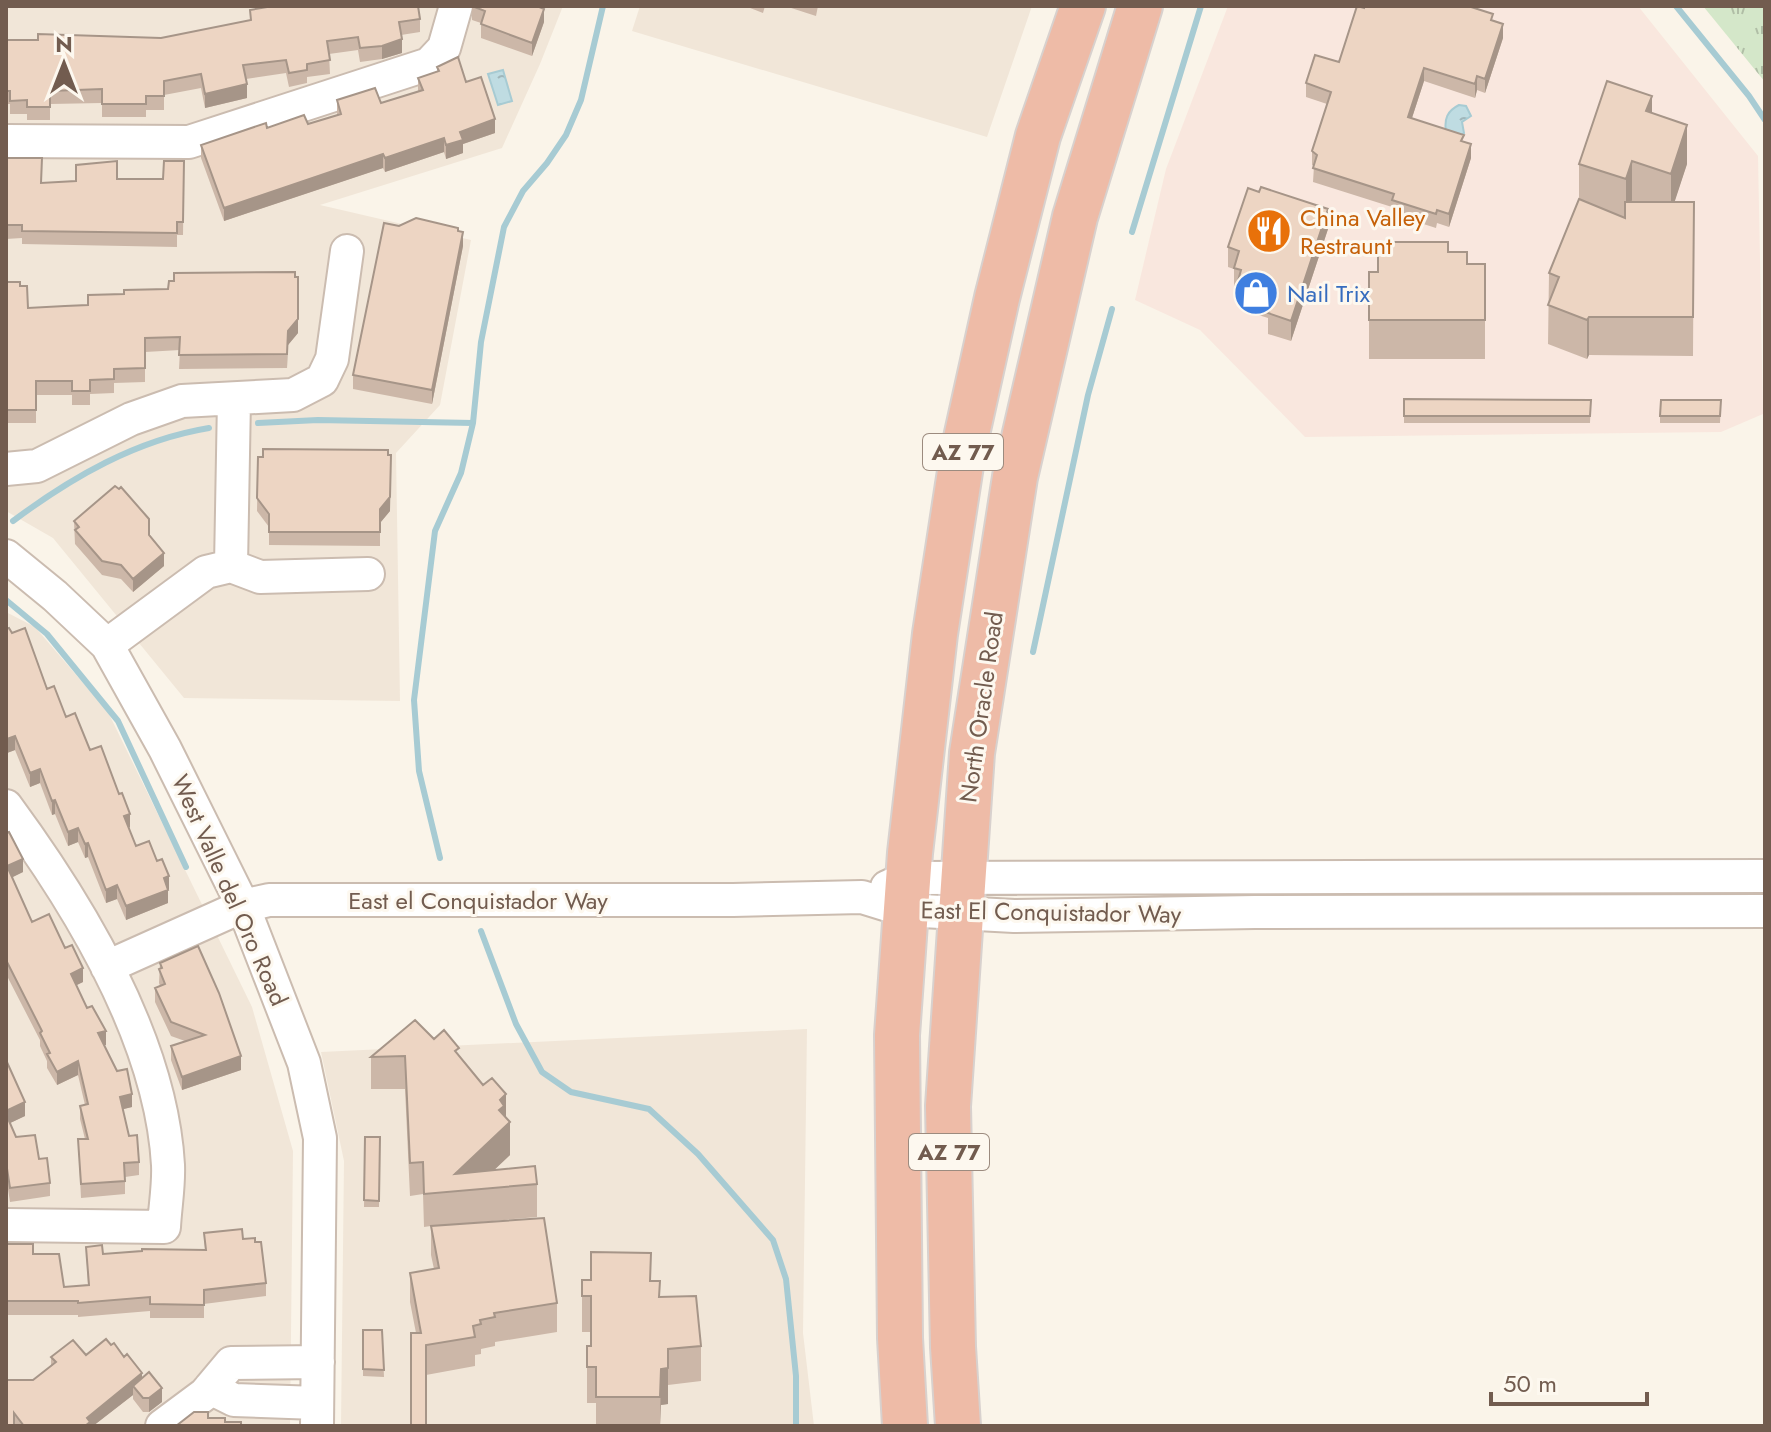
<svg xmlns="http://www.w3.org/2000/svg" width="1771" height="1432" viewBox="0 0 1771 1432" font-family="Jost,sans-serif">
<defs>
<pattern id="grass-tufts" width="24" height="20" patternUnits="userSpaceOnUse" patternTransform="scale(2)"><rect width="24" height="20" fill="#d4e7c9"/><path d="M3 7l-1-3M5 7V3M7 7l1-3M15 17l-1-3M17 17v-4M19 17l1-3" fill="none" stroke="#b0bea6"/></pattern>
<pattern id="water-ripples" width="26" height="14" patternUnits="userSpaceOnUse" patternTransform="scale(2)"><rect width="26" height="14" fill="#bfdce2"/><path d="M2 4q2-2 4 0t4 0M15 11q2-2 4 0t4 0" fill="none" stroke="#a0b6ba"/></pattern>
</defs>
<rect width="100%" height="100%" fill="#faf4e9"/>
<path fill="#f1e6d8" d="M6,6h557l-23,58 -38,84 -182,57 151,35 -31,165 -44,48 4,248 -216,-3 -131,-160 -47,-27z
M640,6h392l-45,131 -355,-106z
M6,612l29,15 73,85 144,295 41,144 -3,275h-284z
M807,1029l-4,304 11,93h-473l3,-265 -23,-109z"/>
<path fill="#f9e7de" d="M1228,6h410l120,150 5,258 -42,18 -416,5 -105,-107 -65,-30 31,-131z"/>
<path fill="url(#grass-tufts)" d="M1703,6h62v76z"/>
<path fill="url(#water-ripples)" stroke="#a7cbd3" stroke-width="2" d="M503,70l9,31 -14,4 -10,-31z
M1459,105l7,1 5,10 -9,6 2,11 -6,5 -12,-6c-2,-13 1,-21 13,-27z"/>
<g fill="none" stroke-linecap="round" stroke-linejoin="round">
<path stroke="#a7cbd3" stroke-width="6" d="M1676,6l73,90 16,24
M1132,232l69,-226
M258,423l60,-3 155,3
M13,521c59,-44 123,-81 196,-93
M6,600l41,34 71,87 68,146
M1033,652l55,-257 24,-86
M440,858l-21,-87 -5,-71 21,-169 26,-58 12,-50 8,-81 23,-115 19,-36 24,-28 19,-28 15,-35 22,-94
M481,931l35,93 26,48 29,20 78,17 49,45 75,86 13,39 10,97v50"/>
<g stroke="#cbbcb0" stroke-width="36">
<path id="minor" d="M6,141l183,1 240,-78 15,-16 12,-42
M6,469l31,-3 94,-47 51,-18 111,-6 29,-15 10,-21 15,-108
M6,556l49,40 52,49 58,104 78,157 61,157 16,75 -3,288
M231,566l3,-167
M107,645l99,-73 25,-6 29,11 108,-3
M6,806c73,99 155,234 162,359 1,20 -3,42 -4,62l-158,-2
M887,887l20,-9 858,-2
M107,967l136,-61 26,-6h464l129,-3 42,13 110,6 241,-4 510,-1
M210,1388l24,12 83,3
M162,1426l43,-32 26,-31 87,-1"/>
</g>
<g stroke="#d8d1ce" stroke-width="48">
<path id="highway" d="M905,1426l-5,-88 -3,-303 13,-182 25,-219 28,-182 34,-154 41,-162 45,-130
M958,1426l-5,-79 -5,-241 24,-353 43,-276 60,-260 65,-211"/>
</g>
<use href="#minor" stroke="#fff" stroke-width="32"/>
<use href="#highway" stroke="#eebba7" stroke-width="44"/>
</g>
<path fill="#ccb7a8" d="M472,6l68,1 4,15 -12,34 -51,-18v-15l-9,-3z
M745,6h20l-2,7z
M785,6h33l-2,10z
M1364,8l129,13 10,17 -18,55 -8,-3 -2,8 -51,-17 -12,37 52,24 7,16 -22,69 -12,-4 -1,5 -44,-14v-7l-79,-25 1,-16 -2,-1v-14l15,-47 -21,-7v-14l33,-21z
M250,10l170,9v13l-19,3 1,18 -20,6 -22,3 -2,-12 -29,4 1,20 -23,3v6l-18,4 -3,-14 -40,6 1,19 -42,10 -4,-20 -37,7v15h-18v7h-44v-14l-52,1v16h-23v-6h-17v-10h-4v-64l155,-2 89,-17z
M437,67l29,15 29,51 -32,11v9l-17,6 -2,-7 -59,20 -2,-4 -159,53 -23,-63v-13l66,-17 41,-4 29,-9v-15l44,3 37,-11v-14l19,-6z
M1652,113l35,51 -13,38h20l-1,154 -104,-1 -2,4 -39,-15 1,-71 30,-74v-35z
M6,158l35,25 76,-4h46l21,-18 -1,74h-6v12l-155,-3v-6l-16,1z
M399,226l59,5 5,15 -31,158 -79,-15v-14z
M1328,229l-37,112 -23,-7v-16l-19,-6v-7l-11,-4v-11l-4,-2v-19l-6,-2v-20z
M1448,252l19,12h18v95h-116v-87h9z
M298,277v56l-10,12 -1,23 -108,1 1,-19 -35,2v30l-31,1v10l-24,1v11h-18v-10h-36v28h-30v-141l14,4 8,22 60,-3 36,-11z
M1404,399l187,1 -1,23h-186z
M1721,400l-1,23h-60v-7z
M258,457l132,54 -10,12v23l-111,-1v-18l-12,-16z
M74,521l75,14 15,31 -31,26 -12,-13 -19,-4 -27,-31z
M6,629l6,4 35,56 43,61 40,77 -1,1 7,18 33,43 -1,1v13l-42,17 -9,-21 -11,4 -18,-46 -3,1 -7,-16 -10,4 -13,-32 -3,1 -12,-32 -10,4 -15,-37 -8,3z
M6,833l17,39 -11,5 20,45 33,26 18,34 -7,3 30,60h-2l28,62 -9,2 6,27 10,26v13l-14,2v17l-44,4 -3,-59h7l-5,-20v-13l5,-1 -7,-30 -21,10 -10,-17v-7l-7,-15v-6l-34,-66z
M160,963l81,107 -59,20 -11,-30v-14l14,-5 -14,-5 -16,-34v-14l5,-2 -1,-3z
M434,1039l25,17 47,62 4,37 -17,16 44,13v33l-90,8 110,78v29l-62,10v4l-14,3v5l-6,1v11l-49,9 -10,-42 -6,-31v-29l24,-4 -3,-14v-29l-7,1 -1,-33 -13,2 -5,-107h-34v-32z
M6,1060l19,56 -15,7 6,14 23,22 11,24v13l-40,6 -4,-26z
M365,1137h15l-1,70h-15z
M204,1233l51,9 11,41v13l-62,8v14h-54v-7l-72,6v-2h-72v-71l27,10 31,33 24,-2 -2,-38 17,7 102,-4z
M582,1280l69,1 9,16 41,49v35l-33,4v19l-7,1 -1,21h-64v-23h-9v-57h4v-14h-9z
M363,1330h19l2,47 -21,-1z
M86,1355l56,23 20,24 -13,10h-6l-10,-13v-4l-40,31h-87l27,-46 18,-14v-9z"/>
<path fill="#a69588" d="M544,9v13l-12,34v-13z
M1503,24v14l-18,55v-14z
M402,39v14l-20,6v-13z
M1424,68v13l-16,49v-13z
M1477,76v14l-2,8v-14z
M247,84v14l-42,10v-14z
M1652,96v38l-6,-23z
M495,119v14l-32,11v9l-17,6v-14l14,-13z
M1687,125v39l-16,49v-39z
M444,138v14l-59,20v-14z
M1471,144v14l-22,69v-13z
M383,154v14l-159,53v-13z
M1632,161v39l-6,18v-39z
M1328,209v20l-37,112v-20z
M463,232v14l-31,158v-14z
M1589,317v38l-2,4v-39z
M298,319v14l-10,12 -1,23 1,-37z
M391,468l-1,43 -10,12v23v-37z
M164,553v13l-31,26v-13z
M15,736v14l-8,3v-14z
M40,769v14l-10,4v-14z
M55,800v14l-3,1v-14z
M130,814v13l-6,3v-14z
M78,828v14l-10,4v-14z
M88,843v14l-3,1v-14z
M23,859v13l-16,8v-14z
M169,876v13l-5,3v-14z
M117,885v14l-11,4v-13z
M168,890v13l-42,17v-14z
M83,968v14l-12,6v-14z
M106,1031v14l-8,2v-14z
M241,1056v14l-59,20v-13z
M78,1061v14l-21,10v-13z
M132,1094v13l-12,3v-13z
M506,1094v32l4,-4v33l-37,35 -18,-16 45,-74z
M25,1102v14l-19,9v-14z
M668,1349v55l-7,1 -1,21 1,-57z
M142,1373v14l-9,-1v9l-40,31h-8l2,-8z
M162,1388v14l-13,10v-14z"/>
<path fill="#edd5c3" stroke="#a69588" stroke-width="2" d="M273,6h145l2,13 -21,3 3,17 -20,7 -22,2 -2,-11 -31,4 3,19 -23,4v6l-18,3 -3,-13 -43,5 4,19 -42,10 -4,-20 -37,7v15h-18v8h-44v-15l-52,2v16h-23v-7l-17,1v-10h-4v-51h32v-6l123,4 90,-18 -1,-10z
M472,6h65l7,3 -12,34 -51,-19 4,-13z
M1357,6l7,2v-2h104l25,8 -2,6 12,4 -18,55 -8,-3 -2,8 -51,-16 -16,49 56,18 -3,6 10,3 -22,70 -12,-4 -1,4 -44,-14 2,-6 -81,-26 4,-13 -5,-4 19,-59 -25,-9 9,-28 24,7z
M458,57l8,25 15,-5 14,42 -35,13 3,8 -17,5 -2,-7 -59,20 -2,-4 -159,54 -23,-63 65,-22 1,5 37,-13 4,9 33,-10 -4,-14 38,-12 6,15 42,-13 -5,-12 21,-7 -2,-4z
M1607,81l45,15 -6,15 41,14 -16,49 -39,-13 -6,18 -47,-15z
M6,158h36l-1,25 35,-2v-16l41,-4v18h46l1,-18h20l-1,61h-6v11l-155,-2v-6h-16z
M1261,187l67,22 -37,112 -23,-8 5,-14 -24,-7 2,-7 -13,-4 3,-11 -7,-2 5,-17 -11,-4 20,-59 11,4z
M1579,199l46,19v-16h69l-1,115h-104l-2,3 -39,-15 11,-28 -10,-4z
M416,218l42,10v3l5,1 -31,158 -79,-15 31,-152 15,3z
M1388,242h60v10h19v12h18v56h-116v-48h9v-19h10z
M295,272v5h3v42l-10,12 -1,23 -108,1 1,-18 -35,1v30l-31,1v10l-24,1v11h-18v-10h-36v29h-30v-128h14v4h7l1,22 37,-2 23,-1v-10l36,-1v-4l44,-1 1,-8h5v-8z
M1404,399l187,1 -1,16h-186z
M1661,400h60l-1,16h-60z
M263,449l125,1v5h3l-1,42 -10,12v23h-111v-18l-12,-16 1,-41h5z
M115,486l4,3 2,-2 28,32v16l15,18 -31,26 -12,-14 -19,-4 -27,-31 4,-3 -5,-6z
M9,628l3,5 13,-5 22,61 7,-3 12,31 9,-4 15,37 11,-4 18,48 3,-1 8,21 -6,2 12,30 13,-5 8,20 5,-2 7,17 -5,2 4,12 -42,16 -9,-21 -11,5 -18,-47 -3,1 -7,-16 -10,4 -13,-32 -3,1 -12,-32 -10,4 -15,-37 -8,3 -1,-110z
M9,832l14,27 -16,7 25,56 17,-8 16,34 7,-3 11,23 -12,6 16,34 5,-2 14,25 -8,2 19,38 10,-2 5,25 -12,3 9,39 8,-1 2,27 -15,1 1,18 -44,3 -3,-45h10l-8,-33 8,-2 -10,-43 -21,11 -10,-18 3,-1 -10,-20 2,-2 -36,-71v-127z
M198,946l21,47 22,63 -59,21 -11,-31 34,-11 -34,-13 -16,-34 10,-4 -6,-15 3,-1 -2,-5z
M415,1020l19,19 10,-9 15,18 -4,3 28,34 9,-7 14,16 -6,6 4,6 -5,4 11,12 -55,52 80,-8 2,18 -113,10 -1,-32 -13,1 -5,-107 -34,1z
M6,1060l19,42 -19,9z
M6,1114l10,23 19,-2 4,24 8,-1 3,25 -40,5 -4,-26z
M365,1137h15l-1,64 -15,-1z
M544,1218l13,85 -63,10 1,4 -15,3 1,4 -8,2 2,11 -49,8v81h-15v-93h10l-11,-60 29,-5 -8,-42z
M242,1229l1,10 12,-1v4h6l5,41 -62,7v15l-54,-1v-7l-72,6v-2h-72v-57h27v10h26l5,33 25,-2 -3,-38 16,-2 1,9 39,-3v-2l64,1 -2,-17z
M591,1252l60,1 -1,28h10l-1,16 37,-1 5,50 -33,3v19l-7,1 -1,28h-64v-30h-9v-21h4v-50h-9v-16h9z
M363,1330h19l2,40 -21,-1z
M106,1339l5,6 3,-2 10,14 3,-3 15,19 -55,45 3,4 -5,4h-61l-10,-13v13h-8v-46h27l23,-18 -5,-5 22,-17 13,15z
M149,1372l13,16 -13,10h-6l-10,-12z
M194,1412h14v6h17v4h16v3l8,1h-73z"/>
<defs>
<g id="restaurant-disc" transform="scale(2.3)"><circle r="9.5" fill="#e8710a" stroke="#fdf8ef"/><path d="M-5-6h1v4h1v-4h1v4h1v-4h1v5L-1.5 .5V6h-2V.5L-5-1ZM5-6V6H3V1.5H1.5Q1.5-4 5-6Z" fill="#fff"/></g>
<g id="shop-disc" transform="scale(2.3)"><circle r="9.5" fill="#3f7fe0" stroke="#fdf8ef"/><path d="M-5-2.5h2.3a2.7 3.5 0 0 1 5.4 0H5L5.5 6h-11ZM-1.5-2.5h3a1.5 2.3 0 0 0-3 0Z" fill="#fff"/></g>
</defs>
<g fill-rule="evenodd">
<use href="#restaurant-disc" x="1269" y="231"/>
<use href="#shop-disc" x="1256" y="293"/>
</g>
<g text-anchor="middle" dominant-baseline="central" stroke-width="6" stroke-linejoin="round" paint-order="stroke">
<g fill="#fdf8ef" stroke="#9c8b7f" stroke-width="2">
<rect x="923" y="434" width="80" height="36" rx="6"/>
<rect x="909" y="1134" width="80" height="36" rx="6"/>
</g>
<g font-size="22" font-weight="bold" fill="#725c4f">
<text x="963" y="452">AZ 77</text>
<text x="949" y="1152">AZ 77</text>
</g>
<g font-size="24" fill="#c56008" stroke="#fdf8ef" text-anchor="start">
<text x="1300" y="217">China Valley<tspan x="1300" dy="28">Restraunt</tspan></text>
</g>
<g font-size="24" fill="#366cbe" stroke="#fdf8ef" text-anchor="start">
<text x="1287" y="293">Nail Trix</text>
</g>
<g font-size="24" fill="#725c4f" stroke="#fdf8ef">
<text transform="translate(981 707) rotate(-82)">North Oracle Road</text>
<text transform="translate(230 890) rotate(66)">West Valle del Oro Road</text>
<text x="478" y="900">East el Conquistador Way</text>
<text transform="translate(1051 912) rotate(1)">East El Conquistador Way</text>
</g>
</g>
<rect width="1771" height="1432" fill="none" stroke="#725c4f" stroke-width="16"/>
<g transform="translate(64 64)" stroke="#fdf8ef" stroke-width="6" paint-order="stroke">
<path d="M0-6L14 30L0 20L-14 30Z" fill="#725c4f"/>
<text y="-12" font-size="22" font-weight="bold" text-anchor="middle" fill="#725c4f">N</text>
</g>
<path d="M1491 1392v12h156v-12" fill="none" stroke="#725c4f" stroke-width="4"/>
<text x="1503" y="1392" font-size="24" fill="#725c4f" stroke="#fdf8ef" stroke-width="6" paint-order="stroke">50 m</text>
</svg>
